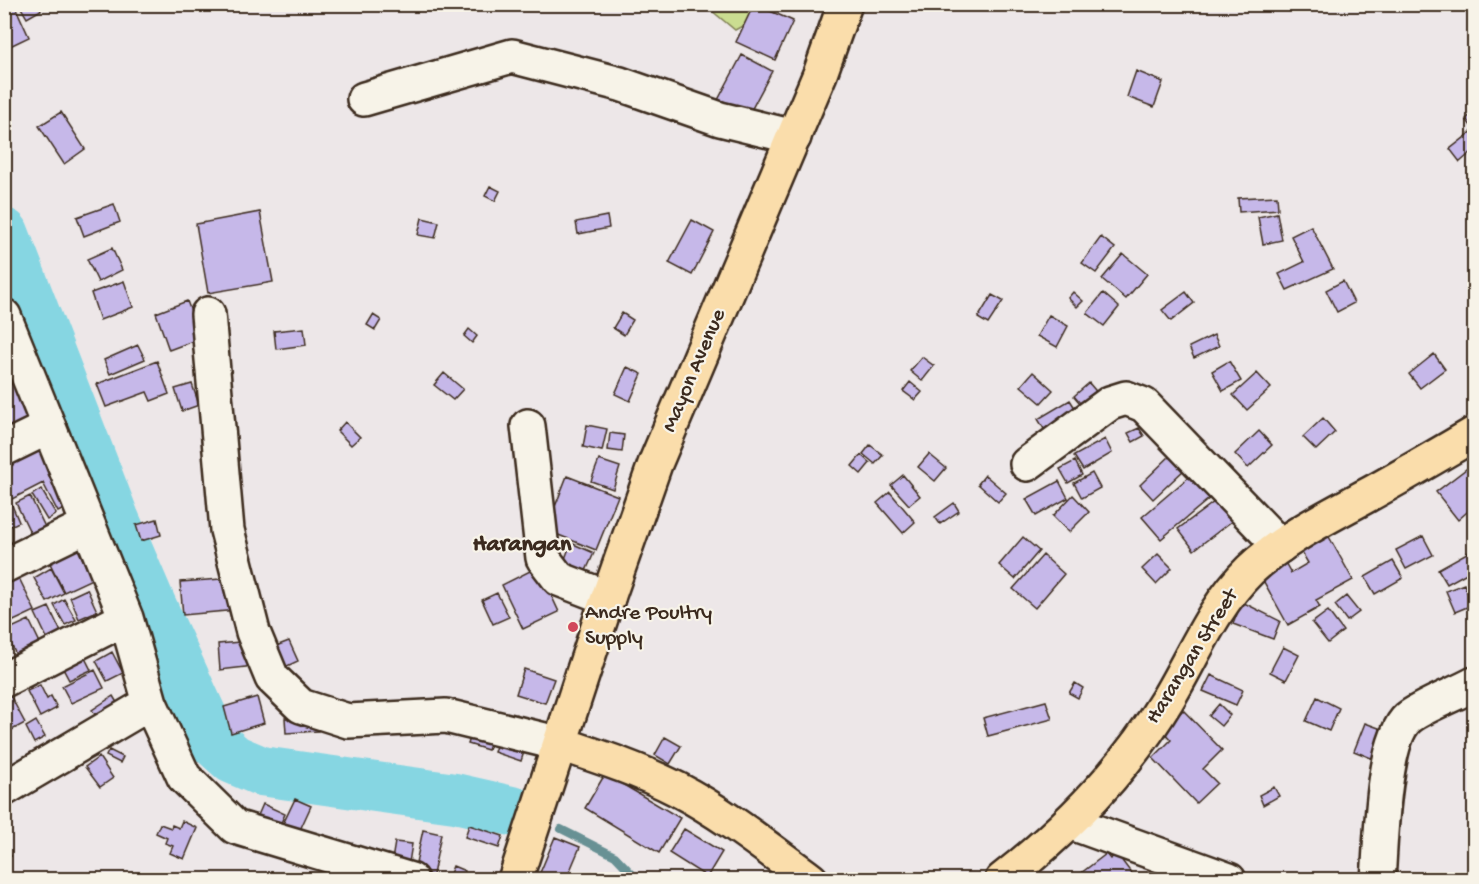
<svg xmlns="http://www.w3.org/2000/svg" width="1479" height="884" viewBox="0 0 1479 884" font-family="'Gochi Hand',sans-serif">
<rect width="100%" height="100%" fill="#ede7e8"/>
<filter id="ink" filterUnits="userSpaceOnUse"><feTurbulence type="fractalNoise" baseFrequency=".0167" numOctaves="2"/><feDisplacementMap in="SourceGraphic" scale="12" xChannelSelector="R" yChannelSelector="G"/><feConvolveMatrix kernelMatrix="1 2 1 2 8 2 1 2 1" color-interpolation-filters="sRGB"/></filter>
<g filter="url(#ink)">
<path fill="#cbdd91" stroke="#838458" stroke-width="1.5" d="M705,5h76l-46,25z"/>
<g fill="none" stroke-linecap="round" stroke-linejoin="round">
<path stroke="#689194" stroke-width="8" d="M561,829l54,27 23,24"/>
<path stroke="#86d6e2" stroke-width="50" d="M4,233l110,285 39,91 61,133 19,17 28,12 194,27 61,14"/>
</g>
<path fill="#c6b8e9" stroke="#3b2a1e" stroke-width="1.5" d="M4,4h10l15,33 -21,10 -4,-6z
M19,4h19l3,6 -14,8z
M754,4l39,17 -18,39 -39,-18z
M742,55l30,16 -24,45 -30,-16z
M1136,71l27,11 -9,25 -27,-10z
M61,112l24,37 -21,15 -25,-38z
M1474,112v38l-14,12 -10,-13 24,-19 -8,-11z
M490,186l10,5 -5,10 -10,-5z
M1277,196l1,13 -39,3 -1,-14z
M114,204l6,18 -36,14 -7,-19z
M260,212l13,70 -65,11 -12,-69z
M1277,213l5,27 -19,4 -5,-27z
M607,216l2,12 -31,6 -2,-12z
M422,218l17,4 -4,16 -17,-3z
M692,220l22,12 -22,43 -23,-12z
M1311,226l22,43 -46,21 -8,-16 25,-12 -13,-26z
M1101,237l14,11 -19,25 -14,-10z
M112,248l10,22 -24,12 -11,-23z
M1123,254l24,20 -21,25 -24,-20z
M124,281l9,26 -33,13 -9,-27z
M1343,281l11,22 -17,9 -11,-22z
M1073,292l10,9 -6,6 -9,-9z
M1186,292l8,11 -23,18 -9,-11z
M1103,293l16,14 -15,19 -17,-13z
M992,295l11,6 -15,23 -10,-6z
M187,301l14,37 -32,12 -13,-37z
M622,313l11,7 -9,15 -11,-7z
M373,315l8,5 -6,10 -8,-5z
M1049,315l19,11 -11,21 -20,-11z
M304,328l2,17 -30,4 -2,-18z
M469,329l8,7 -5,7 -8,-7z
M1214,335l5,11 -25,12 -5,-11z
M138,345l7,14 -35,15 -6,-14z
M1434,354l11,15 -25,19 -11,-14z
M922,357l12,9 -12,15 -12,-10z
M157,361l12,33 -18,7 -4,-9 -41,15 -9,-23z
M1229,361l12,20 -18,10 -11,-20z
M627,367l15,7 -12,27 -15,-7z
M1033,372l20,18 -12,13 -20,-17z
M444,373l19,16 -10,11 -19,-15z
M1257,373l14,15 -24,22 -14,-15z
M910,382l12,10 -7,8 -12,-9z
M13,383l17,39 -26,12v-47z
M1089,383l11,13 -15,13 -11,-13z
M192,384l7,21 -17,6 -7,-22z
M1070,400l12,19 -32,20 -12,-20z
M1323,418l12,14 -19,18 -13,-13z
M345,422l15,15 -9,8 -14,-14z
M587,425l20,4 -5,22 -19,-4z
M1139,428l5,8 -11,6 -5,-9z
M1259,431l13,14 -24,23 -13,-14z
M610,433l14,2 -2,17 -14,-2z
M1105,439l7,14 -29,17 -9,-14z
M38,441l32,65 -12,6 -15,-29 -31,16 -8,-16v-26z
M870,445l13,10 -8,9 -12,-10z
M929,454l17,14 -11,13 -17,-14z
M861,455l9,8 -9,11 -9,-8z
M1171,455l14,14 -32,30 -13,-14z
M599,460l21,7 -7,22 -22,-8z
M1075,461l7,14 -14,8 -8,-14z
M1474,463v43l-16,14 -22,-28z
M1197,470l19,23 -55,46 -19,-22z
M1092,473l8,15 -18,10 -8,-15z
M903,475l17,21 -11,9 -18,-20z
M985,475l21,18 -8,9 -20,-18z
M567,476l51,20 -22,54 -50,-20z
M1059,481l9,17 -32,18 -10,-17z
M41,489l15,25 -9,6 -15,-25z
M890,492l25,30 -12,11 -26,-30z
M1073,495l16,17 -20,20 -16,-16z
M30,496l15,31 -14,7 -15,-31z
M1222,496l15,21 -43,33 -16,-21z
M11,503l8,19 -15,7v-23z
M954,503l5,8 -19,13 -5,-7z
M157,519l4,16 -20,6 -5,-16z
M1328,535l25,45 -37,20 4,7 -32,18 -29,-52 24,-14 8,14 17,-10 -7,-12z
M1423,536l10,19 -27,14 -10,-19z
M1023,537l16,14 -24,28 -16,-14z
M74,541l18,38 -28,13 -18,-37z
M571,543l23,10 -9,20 -22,-9z
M1474,549v20l-27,15 -9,-15z
M1158,554l14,14 -16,16 -14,-15z
M1043,555l21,19 -29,34 -22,-19z
M1393,561l10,17 -28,16 -10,-17z
M538,567l21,45 -36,17 -21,-44z
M51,568l13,25 -17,9 -13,-24z
M19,578l16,33 -30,14 -1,-41z
M235,578l2,32 -54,5 -3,-33z
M1464,584l8,21 -17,7 -9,-21z
M87,589l10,22 -18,8 -9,-22z
M497,593l12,24 -16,7 -11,-24z
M1346,596l13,16 -12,9 -12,-16z
M64,599l12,21 -11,5 -11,-20z
M1242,602l38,19 -7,18 -40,-15z
M49,607l12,25 -14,6 -12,-25z
M1328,611l15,20 -15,12 -16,-20z
M29,620l12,25 -24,12 -12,-26z
M251,641l3,25 -34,4 -2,-26z
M289,641l9,20 -13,6 -9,-21z
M1283,647l16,8 -13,25 -16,-8z
M81,650l10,20 -22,10 -10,-19z
M112,652l11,21 -16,8 -11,-20z
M524,669l30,10 -9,24 -29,-9z
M95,670l9,18 -33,15 -9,-17z
M1211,675l32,15 -7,15 -33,-14z
M1075,683l8,5 -5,10 -9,-5z
M40,685l7,14 4,-3 6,12 -17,9 -13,-26z
M10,695l15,28 -13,7 -8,-15v-17z
M113,696l6,10 -20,14 -7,-10z
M257,697l7,26 -33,10 -7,-26z
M1317,697l22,11 -10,23 -23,-10z
M1046,701l6,18 -64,17 -5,-18z
M1219,704l11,11 -9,11 -12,-10z
M1183,710l39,40 -19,19 14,14 -21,20 -43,-45 18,-18 -8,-9z
M317,717l1,14 -32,2 -1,-15z
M5,719l6,13 -7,3v-16z
M36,721l9,16 -11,6 -8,-16z
M1365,723l22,8 -11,29 -22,-9z
M474,726l20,7 -6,17 -20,-6z
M500,734l27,9 -6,18 -27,-9z
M665,737l16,9 -11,18 -15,-9z
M109,750l14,7 -3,6 -14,-7z
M99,757l14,21 -13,9 -15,-20z
M605,774l75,44 -21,35 -74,-45z
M1274,787l5,9 -16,9 -4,-10z
M295,799l16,7 -12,26 -16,-8z
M263,804l22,10 -7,15 -22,-9z
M182,821l15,7 -13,31 -14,-6 3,-7 -8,-3 2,-5 -11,-5 4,-9 11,4 1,-3 7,3z
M469,825l34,11 -4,12 -34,-11z
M684,829l38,23 -15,25 -38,-24z
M423,830l18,4 -8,41 -19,-3z
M555,837l25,10 -14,33h-29z
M4,841l7,15 -7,3z
M395,842l17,2 -4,25 -17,-3z
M1106,854l4,5 7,-5 18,24 -63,2z
M453,866l12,5 -3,9 -13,-4z"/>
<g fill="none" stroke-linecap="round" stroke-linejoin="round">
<g stroke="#3b2a1e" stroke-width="38">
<path id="minor" d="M364,99l148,-43 108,28 100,35 74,18
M208,314l19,216 26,102 19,46 29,28 47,15 98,-5 115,28
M4,316l122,302 24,85 34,74 51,50 176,53
M528,426l15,132 16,21 49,19
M4,449l45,-22
M1027,464l83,-61 16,-5 18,7 136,141
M4,566l84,-41
M4,680l122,-62
M4,789l146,-86
M1069,822l160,58
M1378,880c3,-36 4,-139 30,-162 13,-11 50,-25 66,-34"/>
</g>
<g stroke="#3b2a1e" stroke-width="38">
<path id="major" d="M561,744c39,13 79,26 116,45 48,25 90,59 134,91
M515,880l88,-268 52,-148 165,-390 25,-70
M1002,880c64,-50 123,-110 165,-180 26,-43 46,-94 83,-130 33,-31 74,-51 114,-73 37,-20 74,-42 110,-63"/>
</g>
<use href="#minor" stroke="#f7f3e8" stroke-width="33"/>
<use href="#major" stroke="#faddab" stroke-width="33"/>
</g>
</g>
<circle fill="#d1495b" stroke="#f7f3e8" stroke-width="2" cx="573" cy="627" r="6"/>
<g text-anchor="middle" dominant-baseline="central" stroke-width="4.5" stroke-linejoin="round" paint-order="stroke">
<g font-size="22" fill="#3b2a1e" stroke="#f7f3e8">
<text transform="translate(695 371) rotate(-67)">Mayon Avenue</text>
<text transform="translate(1193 657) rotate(-58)">Harangan Street</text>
</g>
<g font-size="22" fill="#3b2a1e" stroke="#f7f3e8" text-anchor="start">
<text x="585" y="614">Andre Poultry<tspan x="585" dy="25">Supply</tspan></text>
</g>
<g font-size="24" font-weight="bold" fill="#3b2a1e" stroke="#f7f3e8">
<text x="522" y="545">Harangan</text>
</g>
</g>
<rect width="1479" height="884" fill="none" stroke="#f7f3e8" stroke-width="24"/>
<rect x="12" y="12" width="1455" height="860" fill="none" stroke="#3b2a1e" stroke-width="2" filter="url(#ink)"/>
</svg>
